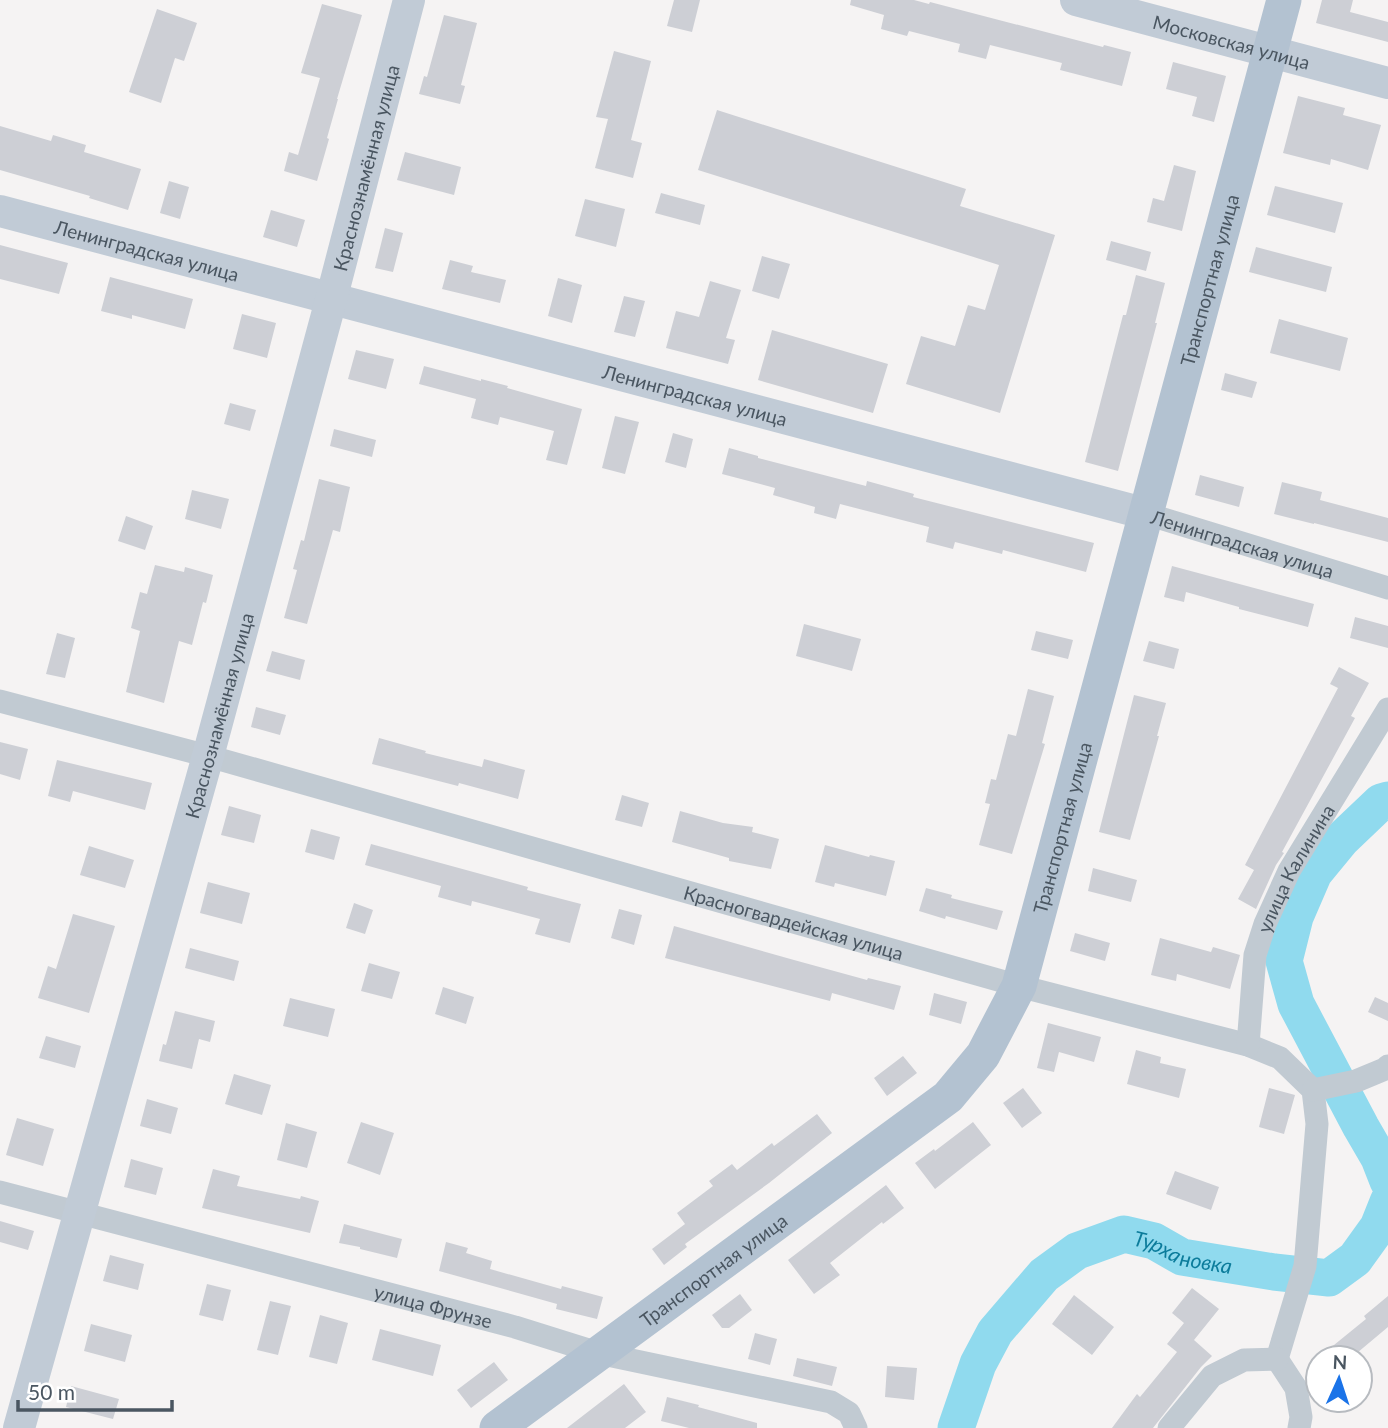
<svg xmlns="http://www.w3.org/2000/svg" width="1388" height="1428" viewBox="0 0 1388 1428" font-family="Lato,sans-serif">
<rect width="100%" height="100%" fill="#f5f3f3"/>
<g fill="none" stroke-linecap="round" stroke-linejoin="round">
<g stroke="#90daee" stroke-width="37">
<path d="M1388,800l-7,2 -39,37 -28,34 -19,44 -11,44 12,43 65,123 18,31 9,23"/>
<path id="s1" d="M956,1428l22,-64 17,-32 49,-57 33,-24 47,-17 30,7 28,16 92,15 55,6 26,-19 23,-32 10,-25"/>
</g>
</g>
<path fill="#cdcfd5" d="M674,0h26l-8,32 -25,-6z
M851,0h63l15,4 1,-2 173,45 1,-2 27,7 -9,34 -62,-16 2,-7 -72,-18 -4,14 -28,-7 2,-8 -51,-13 -2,5 -26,-7 3,-14 -34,-10z
M1322,0h31l-3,12 38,10v20l-72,-19z
M322,4l40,11 -25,84h1l-11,39 2,1 -12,42 -33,-10 5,-19 9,3 22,-77 -19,-5z
M157,9l40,14 -13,38 -9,-3 -14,45 -32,-11z
M444,15l33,8 -16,62 4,1 -5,18 -41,-10 5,-18 3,1z
M614,51l37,10 -20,79 11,3 -9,35 -38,-10 13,-49 -12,-2z
M1173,62l53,14 -12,46 -22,-6 5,-19 -31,-8z
M1298,96l47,12 -2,7 38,10 -13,45 -37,-11 -1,6 -47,-12z
M717,110l249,79 -6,17 95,29 -55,178 -94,-29 15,-48 34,10 13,-41 17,5 14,-45 -301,-95z
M0,126l51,15 2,-6 33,10 -2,7 57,17 -13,41 -39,-12 1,-2 -90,-26z
M405,152l56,15 -7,28 -57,-15z
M1174,165l22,6 -14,60 -35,-9 6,-24 11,3z
M169,181l20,6 -9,32 -20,-6z
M1275,186l68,17 -8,30 -68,-18z
M661,193l44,12 -5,20 -45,-12z
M585,199l40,10 -9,38 -41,-11z
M271,210l34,10 -8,27 -34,-10z
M385,228l18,5 -10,39 -18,-4z
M1111,241l40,11 -5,19 -40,-11z
M0,245l68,18 -9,31 -59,-15z
M1256,247l76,20 -6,25 -77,-20z
M762,256l28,8 -11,35 -27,-8z
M450,260l23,6 -2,6 35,8 -6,23 -58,-14z
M1136,275l29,8 -10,40h2l-39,148 -33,-9 38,-147h3z
M110,277l83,22 -8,30 -53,-14v4l-31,-8z
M558,278l24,7 -10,38 -24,-7z
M710,281l31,9 -15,48 9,2 -7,24 -62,-16 10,-37 23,6z
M624,296l21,5 -10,36 -21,-5z
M242,314l34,9 -9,35 -34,-9z
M1279,319l69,19 -8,33 -70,-18z
M772,330l116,34 -15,49 -115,-33z
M356,350l38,9 -8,30 -38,-10z
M424,366l57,15v-2l27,7 -1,2 75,21 -15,56 -21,-5 8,-29 -54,-14 -2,8 -27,-7 5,-19 -57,-15z
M1225,373l32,9 -5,16 -31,-8z
M230,403l26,7 -6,21 -26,-7z
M615,416l24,6 -14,52 -23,-6z
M334,429l42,11 -4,17 -42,-11z
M673,433l20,6 -7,29 -21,-6z
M729,448l29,8v2l108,28 1,-5 47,13 -1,3 181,46 -8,29 -83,-22 -1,4 -47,-12 -2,7 -27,-7 3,-15 -89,-23 -4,15 -22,-6 1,-6 -42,-12 2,-7 -53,-14z
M1200,475l44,12 -5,20 -44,-12z
M319,479l31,8 -10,45 -7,-2 -26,94 -23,-6 13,-48 -4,-1 8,-29 3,1z
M1282,482l40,10 -2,8 68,18v24l-74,-19v1l-40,-10z
M192,490l37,9 -8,30 -36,-10z
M126,516l27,10 -8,24 -27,-9z
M155,565l29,7 1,-5 28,8 -7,28 -3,-1 -11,43 -13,-4 -15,62 -38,-11 14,-61 -9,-3 9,-36 7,2z
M1172,566l142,38 -6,23 -69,-18v-2l-53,-15 -2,10 -20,-5z
M1355,617l33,9v22l-38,-10z
M804,624l57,15 -9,32 -56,-15z
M1036,631l37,9 -5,19 -37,-9z
M57,633l18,5 -10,40 -19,-4z
M1149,641l30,8 -5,20 -31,-8z
M272,651l33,9 -5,20 -34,-9z
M1339,667l30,16 -18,33 4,2 -73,134 2,1 -8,12 -20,44 -18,-10 16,-29 -9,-5 93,-177 -8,-4z
M1028,689l26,7 -12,47 3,1 -33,110 -33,-9 11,-41 -5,-1 6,-24 5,1 12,-46 8,2z
M1134,695l32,8 -9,33h2l-29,104 -31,-8z
M256,707l30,8 -6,20 -29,-8z
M379,738l47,13 -1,2 57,14 2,-8 41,11 -7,29 -59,-16 -1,3 -86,-22z
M0,742l28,7 -8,31 -20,-6z
M57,760l95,23 -7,27 -72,-19 -3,11 -22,-6z
M622,795l27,8 -7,24 -27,-7z
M229,806l32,9 -7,28 -33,-8z
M680,811l43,12 30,4 -1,5 27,7 -8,30 -42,-8v-3l-57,-16z
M311,829l29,8 -6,23 -29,-8z
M371,844l157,43 -1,3 54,14 -11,39 -35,-9 5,-15 -68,-18 -1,5 -33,-9 3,-11 -76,-21z
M825,845l44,12 1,-2 25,6 -9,35 -51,-13 -1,4 -19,-5z
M89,846l45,14 -9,28 -45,-13z
M1093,868l44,12 -6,22 -43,-11z
M208,882l42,11 -8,31 -42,-11z
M926,888l26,7 -1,3 52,13 -6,19 -51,-14 -1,3 -26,-8z
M354,903l19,7 -8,24 -19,-6z
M619,909l23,6 -8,30 -23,-7z
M73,914l42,12 -26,87 -51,-15 10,-32 8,3z
M674,926l120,34 73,20 1,-2 33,8 -7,24 -62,-17 -2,8 -165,-43z
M1075,933l35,10 -5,18 -35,-10z
M1160,938l51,14 2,-5 27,8 -10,34 -53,-15 -1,7 -25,-6z
M190,948l49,13 -5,20 -49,-13z
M369,963l31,9 -8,27 -31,-8z
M443,987l31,10 -8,27 -31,-10z
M934,993l33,9 -6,22 -32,-9z
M1375,997l13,6v18l-20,-9z
M290,998l45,11 -7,28 -45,-11z
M175,1011l40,10 -5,21 -11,-3 -7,30 -33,-8 4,-17 3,1z
M1048,1023l53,14 -7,25 -35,-10 -5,20 -17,-4z
M46,1036l35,10 -6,22 -36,-10z
M1136,1050l25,7 -1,6 26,6 -7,29 -52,-14z
M903,1056l14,17 -30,23 -13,-18z
M234,1074l37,11 -9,30 -37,-11z
M1023,1088l19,25 -20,15 -19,-25z
M1269,1088l26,7 -11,39 -25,-7z
M147,1099l31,9 -7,26 -31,-8z
M817,1114l15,19 -63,50 -84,61 2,3 -23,18 -12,-16 33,-25 -8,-11 36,-27 -4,-5 23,-17 5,6 35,-27 2,3z
M17,1118l37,11 -11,37 -37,-11z
M361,1122l33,11 -14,42 -33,-12z
M973,1122l18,23 -56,44 -20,-26 19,-14 1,2z
M286,1123l31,9 -10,36 -30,-8z
M131,1159l32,9 -7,27 -32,-8z
M213,1169l27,7 -3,10 63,13 1,-3 18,5 -9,32 -108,-25z
M1175,1171l44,16 -8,23 -45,-16z
M886,1185l18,23 -21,16 -1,-2 -52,41 10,12 -26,19 -26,-34z
M0,1221l34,10 -6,19 -28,-8z
M344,1224l58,15 -5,19 -37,-9v-2l-21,-4z
M446,1242l22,6 -2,5 26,8 -2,8 71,20 1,-3 41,11 -6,22 -41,-10 1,-5 -118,-33z
M110,1255l34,9 -6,26 -35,-9z
M207,1284l24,6 -8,31 -24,-6z
M1192,1288l27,21 -25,31 18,16 -11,11 -48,61h-41l25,-34 3,3 37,-45 -10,-8 17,-21 -12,-10z
M740,1294l12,16 -23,18h-7l-10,-13z
M1074,1295l40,32 -22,28 -40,-31z
M1388,1296v31l-37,31h-33l48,-39 -2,-3z
M270,1301l21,5 -13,49 -21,-5z
M320,1315l28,8 -11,41 -28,-7z
M91,1324l41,11 -7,27 -41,-11z
M380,1329l61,16 -8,31 -61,-16z
M755,1333l22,6 -7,26 -22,-6z
M797,1358l40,9 -5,19 -39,-10z
M494,1362l14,18 -37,28 -14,-18z
M887,1366l30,2 -3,32 -29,-3z
M624,1384l22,28 -21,16h-58z
M71,1386l48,13 -6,20 -47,-12z
M667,1397l32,8 -1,2 59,16v5h-68l-28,-7z"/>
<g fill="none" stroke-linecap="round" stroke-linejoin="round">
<g stroke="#c1cad2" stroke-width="23">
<path id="s2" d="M1147,514l241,74"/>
<path id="s3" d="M0,701l208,55 811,230 229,59 32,13 33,32 4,34 -12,142 -28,93"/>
<path id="s4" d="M1248,1045l7,-90 10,-31 24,-53 99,-162"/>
<path d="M1313,1090l43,-9 29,-12 3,-3"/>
<path id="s5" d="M0,1192l515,135 83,26 233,49 18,11 7,15"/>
<path d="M1277,1359l19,29 5,29 -2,11"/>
<path d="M1169,1428l43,-52 32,-16 33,-1"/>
</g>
<g stroke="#c1cbd6" stroke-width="32">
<path id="s6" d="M1076,0l312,83"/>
<path id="s7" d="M0,211l1147,303"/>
<path id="s8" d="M19,1428l189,-672 123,-456 78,-300"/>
</g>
<path stroke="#b3c2d1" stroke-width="35" id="s9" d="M497,1428l451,-331 35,-42 36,-69 265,-986"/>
</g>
<g text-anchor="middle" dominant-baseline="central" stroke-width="6" stroke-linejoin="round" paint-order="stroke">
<g font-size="19" fill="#4a5661" stroke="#fff">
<text stroke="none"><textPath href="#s6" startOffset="161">Московская улица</textPath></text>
<text stroke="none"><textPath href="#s8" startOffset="1307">Краснознамённая улица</textPath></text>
<text stroke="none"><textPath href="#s7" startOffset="152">Ленинградская улица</textPath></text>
<text stroke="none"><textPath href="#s9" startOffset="1423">Транспортная улица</textPath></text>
<text stroke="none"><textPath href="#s7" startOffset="719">Ленинградская улица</textPath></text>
<text stroke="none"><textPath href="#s2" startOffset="100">Ленинградская улица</textPath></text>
<text stroke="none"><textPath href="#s8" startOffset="740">Краснознамённая улица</textPath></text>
<text stroke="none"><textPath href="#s9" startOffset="856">Транспортная улица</textPath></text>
<text stroke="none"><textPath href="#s4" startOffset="186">улица Калинина</textPath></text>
<text stroke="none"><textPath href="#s3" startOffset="824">Красногвардейская улица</textPath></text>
<text stroke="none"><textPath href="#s9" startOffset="268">Транспортная улица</textPath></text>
<text stroke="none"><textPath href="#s5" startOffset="448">улица Фрунзе</textPath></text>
</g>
<g font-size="21" font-style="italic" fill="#0c7c9b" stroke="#fff">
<text stroke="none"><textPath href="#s1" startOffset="332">Турхановка</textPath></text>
</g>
</g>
<g transform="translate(1339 1379) rotate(3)"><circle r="33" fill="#ffffff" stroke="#b7bbc0" stroke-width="2"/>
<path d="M0-5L12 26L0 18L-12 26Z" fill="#1a73e8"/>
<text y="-10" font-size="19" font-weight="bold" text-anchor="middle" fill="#4a5661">N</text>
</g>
<path d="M18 1400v10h154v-10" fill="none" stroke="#4a5661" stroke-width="3.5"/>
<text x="28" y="1400" font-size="21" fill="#4a5661" stroke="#ffffff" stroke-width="5" paint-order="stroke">50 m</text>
</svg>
